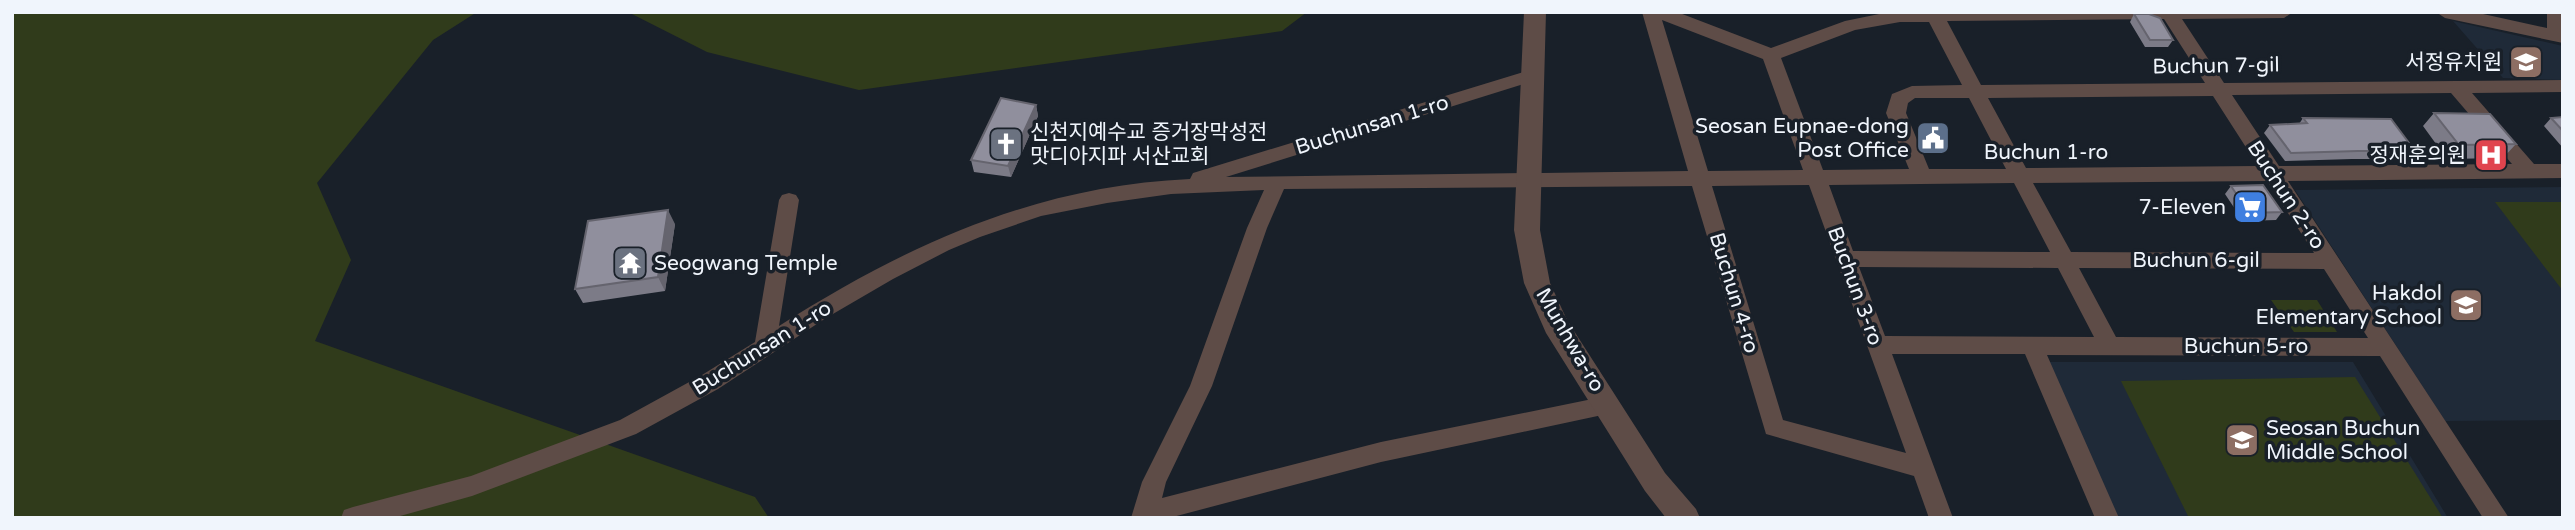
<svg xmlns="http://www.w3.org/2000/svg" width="2575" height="530" viewBox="0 0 2575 530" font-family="'Varela Round','Noto Sans KR',sans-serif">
<rect width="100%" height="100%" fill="#192029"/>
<path fill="#1f2a38" d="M2453,21l110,25v34l-60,-2z
M2563,187v233l-118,1 -150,-231z
M2049,362h304l95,156h-332z"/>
<path fill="#303b1b" d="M12,12h465l-44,28 -116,143 34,77 -36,81 440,156 14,21h-757z
M628,12h679l-25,19 -423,59 -152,-38z
M2495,202h68v89z
M2271,300h46l20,32h-43z
M2355,377l88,141h-254l-68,-137z"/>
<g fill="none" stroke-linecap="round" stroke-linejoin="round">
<path fill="#5e4c47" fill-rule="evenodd" d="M1642,12h35l94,36 74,-27 44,-9h404l-9,6 -102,1 42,64 339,-3v12l-91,1 62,71h29v14l-275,3 221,337h-26l-103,-162 -333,-1 72,163h-24l-70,-164h-133l61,164h-24l-15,-42 -148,-42 -74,-248 -408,3 -17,39 -55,158 -46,96 -4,16 219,-56 226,-46 8,2 3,7 -3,7 -8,2 -226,48 -212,56h-38l11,-36 48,-96 57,-158 17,-38 -93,4 -64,9 -66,13 -61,21 -31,13 -56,29 -67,39 -108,71 -82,45 -164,62 -79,22h-52l3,-8 9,-3 118,-31 149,-56 82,-45 53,-33 24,-142 3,-5 7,-2 7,2 3,5 -20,126c129,-82 257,-140 411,-147l3,-6 340,-104 7,2 2,4 -2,4 -314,98 462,-6zM2164,19l41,64 -224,2 -34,-64zM1662,20l101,39 40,111 -95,1zM1900,22h29l33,63 -50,1 -20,8 -6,19 23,56 -86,1 -42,-112 74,-28zM2451,93l61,71 -233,2 -47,-71zM2213,96l45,70 -232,2 -38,-70zM1915,98h54l37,71h-77l-23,-56 2,-10zM2267,181l47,72 -243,-1 -38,-69zM2014,183l36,69 -197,-1 -24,-66zM1809,185l97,268 -123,-33 -71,-234zM1859,267l199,1 36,69 -209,-1zM2079,268l245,1 44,69 -252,-1z
M2436,12h38l73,16v-16h16v31l-118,-25z"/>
<path fill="#5e4c47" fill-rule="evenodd" d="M1524,12h22l-6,218 10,53 17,37 98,153 31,36 4,9h-34l-21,-27 -99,-158 -22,-50 -10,-53z"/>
</g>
<path fill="#7c7b87" d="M2134,14l39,26 -5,7h-23l-15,-25z
M1036,105l2,11 -27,61 -37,-5 -3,-12z
M2434,113l82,31 -13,14 -56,1 -24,-33z
M2563,117v31l-19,-22 7,-8z
M2303,118l112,33 -7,8h-56l-67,2 -21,-28 6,-8 29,-1z
M2231,186l51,26 -6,8 -33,1 -18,-27z
M675,224l-10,67 -82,12 -8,-14z"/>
<path fill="#65646e" d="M1036,105l2,11 -27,61 -3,-11z
M668,210l7,14 -10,67 -7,-14z"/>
<path fill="#908f9d" stroke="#65646e" stroke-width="2" d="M2134,14h15l11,4 13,22h-23z
M1001,98l35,7 -28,61 -37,-6z
M2434,113l56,1 26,30 -57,1z
M2563,117v14l-12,-13z
M2303,118l88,1 24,32h-57l-67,2 -21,-28 37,-2z
M2263,185l19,27 -33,1 -18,-27z
M668,210l-10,67 -83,12 13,-68z"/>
<defs>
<g id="school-square" transform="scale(1.75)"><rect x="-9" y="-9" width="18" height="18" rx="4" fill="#8d6e63" stroke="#192029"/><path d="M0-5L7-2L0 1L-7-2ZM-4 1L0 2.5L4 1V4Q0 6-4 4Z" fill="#fff"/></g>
<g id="civic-square" transform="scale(1.75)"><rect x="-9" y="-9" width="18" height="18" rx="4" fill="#5c6f8a" stroke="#192029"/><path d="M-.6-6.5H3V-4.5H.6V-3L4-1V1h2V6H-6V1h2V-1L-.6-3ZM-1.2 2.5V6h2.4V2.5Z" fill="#fff"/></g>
<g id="church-square" transform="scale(1.75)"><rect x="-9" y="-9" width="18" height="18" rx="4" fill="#6b7280" stroke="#192029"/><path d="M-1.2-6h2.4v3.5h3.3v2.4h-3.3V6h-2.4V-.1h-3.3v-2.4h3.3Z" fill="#fff"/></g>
<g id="hospital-square" transform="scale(1.75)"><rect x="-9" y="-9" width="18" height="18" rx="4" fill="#e0444e" stroke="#192029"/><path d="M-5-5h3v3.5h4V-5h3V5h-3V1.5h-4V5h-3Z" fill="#fff"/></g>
<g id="supermarket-square" transform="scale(1.75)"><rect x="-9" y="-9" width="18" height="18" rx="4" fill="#3f7fe0" stroke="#192029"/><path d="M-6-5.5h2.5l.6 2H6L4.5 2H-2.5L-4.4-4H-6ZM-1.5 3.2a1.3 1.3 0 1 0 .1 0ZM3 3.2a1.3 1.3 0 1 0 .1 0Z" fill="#fff"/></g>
<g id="temple-square" transform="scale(1.75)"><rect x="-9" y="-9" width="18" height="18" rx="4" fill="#6b7280" stroke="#192029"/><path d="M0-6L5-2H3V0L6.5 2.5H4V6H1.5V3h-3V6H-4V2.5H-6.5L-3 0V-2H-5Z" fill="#fff"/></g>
</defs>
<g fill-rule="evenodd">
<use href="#school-square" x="2526" y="62"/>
<use href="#civic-square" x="1933" y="138"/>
<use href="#church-square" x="1006" y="144"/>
<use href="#hospital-square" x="2491" y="155"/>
<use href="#supermarket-square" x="2250" y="207"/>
<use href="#temple-square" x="630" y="263"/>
<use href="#school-square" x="2466" y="305"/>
<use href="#school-square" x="2242" y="440"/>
</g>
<g text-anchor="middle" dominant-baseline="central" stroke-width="7" stroke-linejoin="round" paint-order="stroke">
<g font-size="21" fill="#f0f5fc" stroke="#192029" text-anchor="end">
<text x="2502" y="62">서정유치원</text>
<text x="1909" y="126">Seosan Eupnae-dong<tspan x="1909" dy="24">Post Office</tspan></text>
<text x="1030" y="132" text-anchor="start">신천지예수교 증거장막성전<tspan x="1030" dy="24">맛디아지파 서산교회</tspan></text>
<text x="2466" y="155">정재훈의원</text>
<text x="2226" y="207">7-Eleven</text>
<text x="654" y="263" text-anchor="start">Seogwang Temple</text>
<text x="2442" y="293">Hakdol<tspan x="2442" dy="24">Elementary School</tspan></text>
<text x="2266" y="428" text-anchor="start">Seosan Buchun<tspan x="2266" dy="24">Middle School</tspan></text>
</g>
<g font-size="21" fill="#f0f5fc" stroke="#192029">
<text transform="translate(2216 66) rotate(-1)">Buchun 7-gil</text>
<text transform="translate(1372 125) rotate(-17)">Buchunsan 1-ro</text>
<text x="2046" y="152">Buchun 1-ro</text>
<text transform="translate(2286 195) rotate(57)">Buchun 2-ro</text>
<text x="2196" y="260">Buchun 6-gil</text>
<text transform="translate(1855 286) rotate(70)">Buchun 3-ro</text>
<text transform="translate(1734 293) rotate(73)">Buchun 4-ro</text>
<text transform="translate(1570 340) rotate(60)">Munhwa-ro</text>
<text x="2246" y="346">Buchun 5-ro</text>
<text transform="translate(762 348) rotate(-32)">Buchunsan 1-ro</text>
</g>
</g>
<rect width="2575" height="530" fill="none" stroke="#f0f5fc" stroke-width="28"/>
</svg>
